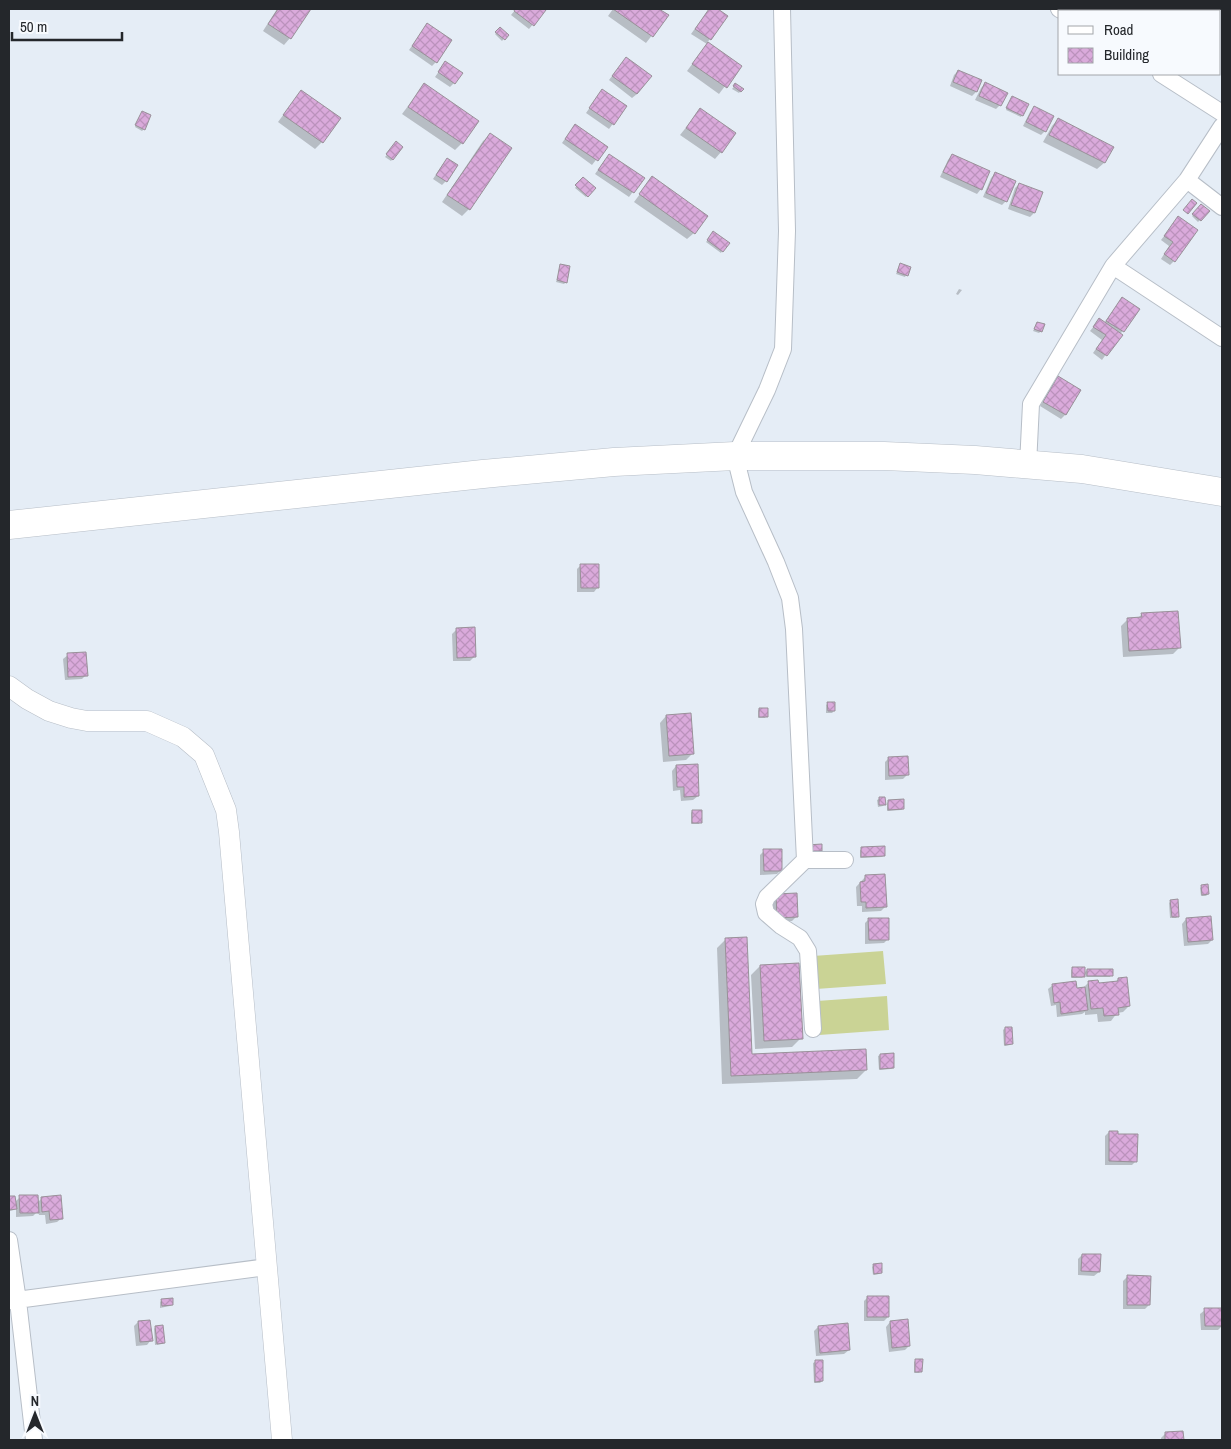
<svg xmlns="http://www.w3.org/2000/svg" width="1231" height="1449" viewBox="0 0 1231 1449" font-family="'Archivo Narrow',sans-serif">
<defs>
<pattern id="building-cross-hatch" width="8" height="8" patternUnits="userSpaceOnUse" patternTransform="scale(1.25)"><rect width="8" height="8" fill="#daaadb"/><path d="M0 0l8 8M0 8l8-8" fill="none" stroke="#bb92bc"/></pattern>
</defs>
<rect width="100%" height="100%" fill="#e5edf6"/>
<path fill="#cad395" d="M883,951l3,33 -70,5 -3,-33z
M887,996l2,34 -70,5 -2,-34z"/>
<path fill="#0003" d="M277,9h32l-19,29 -6,7 -21,-14z
M516,9h26l2,2 -15,18 -18,-14z
M613,9h44l10,7 -21,27 -38,-27z
M709,9h6l11,7 -19,27 33,23 -21,28 -32,-23 20,-27 -16,-10z
M427,25l9,37 -4,4 -23,-16z
M500,29l7,6 -5,6 -7,-7z
M622,63l15,31 -5,4 -23,-18z
M442,67l12,16 -4,4 -15,-10z
M958,71l18,21 -4,4 -22,-10 4,-11z
M736,84l6,5 -3,4 -7,-4z
M985,84l15,21 -4,4 -21,-9 6,-12z
M424,85l53,36 -15,22 -7,7 -53,-36z
M602,90l24,16 -17,23 -23,-16z
M301,91l21,51 -7,7 -37,-27z
M1010,100l12,15 -1,2 -15,-7z
M1034,107l11,24 -4,4 -18,-9 7,-14z
M700,110l21,42 -6,7 -35,-24z
M140,115l4,14 -2,2 -7,-4z
M1058,119l54,28 -8,16 -7,6 -54,-27 9,-16z
M571,130l35,17 -14,18 -30,-22z
M490,135l20,14 -41,60 -7,7 -20,-14 41,-61z
M397,143l5,4 -11,14 -6,-4z
M952,155l29,34 -4,5 -37,-17 8,-17z
M605,160l38,18 -14,19 -34,-23z
M443,164l3,17 -4,4 -9,-6z
M995,174l11,27 -4,4 -19,-8 8,-19z
M583,178l11,10 -8,9 -11,-9z
M652,178l42,55 -7,6 -53,-37z
M1019,184l22,8 -7,21 -4,4 -22,-8 7,-21z
M1201,206l7,5 -10,11 -6,-6z
M1178,218l-4,43 -4,4 -9,-6 8,-13 -8,-6z
M712,235l10,16 -1,2 -15,-11z
M900,264l9,4 -4,9 -9,-3z
M561,266l5,16 -2,2 -8,-2z
M959,289l3,1 -4,5 -2,-1z
M1122,298l16,11 -36,51 -9,-7 9,-13 -12,-9 9,-11 5,3z
M1037,323l4,8 -2,2 -6,-2z
M1058,378l7,37 -4,4 -21,-13 14,-24z
M581,565l17,22 -4,5h-17v-23z
M1142,614l37,34 -6,6 -50,3 -2,-31 6,-6 10,-1z
M457,629l17,28 -4,4h-17l-1,-27z
M68,655l18,20 -4,4 -17,1 -2,-21z
M828,703l6,8 -2,2h-6v-8z
M759,709l7,7 -1,2h-7v-7z
M666,716l26,38 -6,6 -23,2 -3,-39z
M889,758l18,17 -4,4 -18,1v-18z
M676,766l22,30 -5,4 -12,1 -1,-11 -7,1 -1,-20z
M879,799l5,6 -1,1 -5,1 -1,-7z
M889,801l14,8 -2,1 -14,1v-8z
M692,811l8,11 -1,2h-8v-11z
M862,849l22,6 -2,2 -22,1v-8z
M764,851l17,19 -4,4 -17,1v-20z
M866,876l19,31 -4,4 -19,1v-6h-5l-1,-19z
M1202,886l6,8 -2,2h-5l-1,-8z
M777,895l19,22 -4,4 -19,1 -1,-23z
M1171,901l7,15 -2,2h-6l-1,-15z
M869,919l19,20 -4,4 -19,1v-21z
M1186,919l26,21 -4,4 -24,2 -2,-22z
M726,939l25,116 115,15 -9,9 -135,5 -5,-136z
M760,966l41,72 -9,9 -37,2 -4,-74z
M1073,968l10,6 4,-4 24,5 -1,2h-24v-3l-4,4h-11v-8z
M1118,979l11,27 -6,6 -6,1 -6,8 -13,1 -1,-8 -12,1v-3l-3,2 -25,3 -1,-12 -5,1 -3,-17 5,-4 23,5 6,-1 6,-6 10,2 17,-2z
M1005,1028l7,16 -2,1 -6,1 -1,-16z
M1222,1051v12h-1v-11z
M880,1055l13,13 -2,1 -12,1 -1,-14z
M1109,1132l8,3 19,26 -4,4h-27v-29z
M14,1197l1,5 5,-5 17,6 5,-5 20,20 -5,4 -11,2 -1,-9h-6l-1,-4 -5,5 -17,1v-9l-2,2 -5,1v-13z
M1082,1255l17,17 -5,4 -16,-1v-16z
M874,1265l7,8 -2,1 -6,1 -1,-8z
M1127,1277l22,28 -4,4h-22v-28z
M868,1297l20,20 -4,4h-20v-20z
M162,1300l10,5 -2,1 -10,2v-6z
M1222,1309v17l-4,4h-17l-1,-16 5,-4z
M138,1322l13,18 -4,5 -11,1 -2,-20z
M890,1322l19,24 -4,4 -16,2 -3,-25z
M155,1327l9,16 -2,1 -7,1 -1,-16z
M818,1327l31,23 -5,4 -28,2 -2,-25z
M916,1360l5,11 -2,2h-5v-11z
M815,1362l7,19 -2,2h-6l-1,-20z
M1182,1433v7h-21v-2l4,-4z"/>
<path fill="url(#building-cross-hatch)" stroke="#999199" d="M278,9h33l-20,30 -23,-15z
M515,9h29l2,1 -12,16 -20,-15z
M613,9h46l10,6 -16,22z
M709,9h9l10,7 -17,24 -16,-11z
M427,23l25,17 -15,23 -25,-17z
M500,27l9,8 -4,5 -10,-8z
M708,42l34,24 -15,22 -35,-24z
M626,57l26,19 -15,18 -25,-18z
M445,61l18,12 -8,11 -17,-12z
M958,70l24,10 -5,12 -24,-10z
M985,82l23,11 -7,13 -22,-10z
M424,83l55,38 -16,23 -55,-37z
M735,83l9,6 -3,3 -8,-6z
M602,89l25,17 -13,19 -25,-17z
M301,90l40,28 -18,25 -40,-28z
M1012,96l17,8 -6,12 -17,-8z
M1034,106l20,10 -8,16 -20,-10z
M700,108l36,25 -14,20 -36,-25z
M142,111l9,4 -6,15 -10,-5z
M1058,118l56,29 -9,16 -56,-28z
M575,124l33,23 -10,14 -33,-22z
M490,133l22,15 -42,62 -23,-15z
M396,141l7,6 -10,13 -7,-6z
M609,154l36,24 -11,15 -36,-23z
M952,154l38,17 -8,19 -39,-18z
M447,158l11,7 -11,17 -11,-7z
M995,172l21,9 -9,21 -21,-9z
M652,176l56,40 -13,18 -56,-40z
M583,177l13,11 -8,9 -13,-12z
M1019,183l24,9 -8,21 -24,-8z
M1192,199l5,4 -9,11 -5,-4z
M1201,204l9,7 -9,10 -9,-7z
M1178,216l20,14 -23,32 -11,-8 9,-12 -9,-6z
M713,231l17,12 -7,9 -16,-12z
M900,263l11,4 -3,9 -11,-4z
M560,264l10,2 -3,17 -10,-3z
M1122,297l18,12 -16,23 -18,-11z
M1099,318l24,17 -16,21 -11,-7 10,-14 -13,-8z
M1037,322l8,2 -3,8 -8,-3z
M1058,376l23,14 -15,25 -23,-13z
M580,564h19v24h-18z
M1178,611l3,37 -52,3 -2,-33 15,-1 -1,-4z
M475,627l1,30 -19,1 -1,-30z
M86,652l2,24 -20,1 -1,-24z
M827,702h8v9h-7z
M759,708h9v9h-9z
M691,713l3,41 -25,2 -3,-41z
M908,756l1,19 -20,1 -1,-19z
M698,764l1,32 -15,1v-10h-7l-1,-22z
M879,797h6l1,8h-7z
M904,799v10l-16,1v-10z
M692,810h10v13h-10z
M822,844v7h-16v-6z
M885,846v10l-24,1v-10z
M763,849h19v22h-18z
M885,874l2,33 -21,1v-6h-5l-1,-20 5,-1v-6z
M1208,884l1,10 -7,1 -1,-10z
M797,893l1,24 -21,1 -1,-24z
M1178,899l1,18h-7l-2,-17z
M1211,916l2,24 -25,2 -2,-24z
M868,918h21v22h-20z
M747,937l5,117 114,-5 1,21 -136,6 -6,-138z
M799,963l4,76 -39,2 -4,-76z
M1072,967h13v10h-13z
M1087,969h26v7h-26z
M1127,977l3,29 -12,2 1,7 -15,1 -1,-8 -12,1 -3,-28 10,-1 1,3 19,-2v-3z
M1076,981l1,7 8,-1 3,23 -27,4 -1,-12 -6,1 -2,-19z
M1005,1027h7l1,17 -8,1z
M894,1053v15l-14,1v-15z
M1109,1131h9v3h20l-1,28 -28,-1z
M19,1195h19l1,18h-19z
M61,1195l2,24 -13,1 -1,-9 -7,1 -1,-15z
M9,1196h6l2,13 -8,1z
M1082,1254h19l-1,18 -19,-1z
M882,1263v10l-8,1 -1,-10z
M1127,1275l24,1 -1,29h-23z
M867,1296h22v21h-22z
M173,1298v7l-11,1 -1,-7z
M1204,1308h18v18h-17z
M908,1319l2,27 -18,2 -2,-27z
M150,1320l3,21 -13,1 -2,-21z
M848,1323l2,27 -30,3 -2,-27z
M163,1325l2,18 -8,1 -2,-18z
M915,1359h8l-1,13h-7z
M815,1360h8v21l-8,1z
M1183,1431l1,9h-19v-8z"/>
<g fill="none" stroke-linecap="round" stroke-linejoin="round">
<g stroke="#b7bec7" stroke-width="18">
<path id="minor" d="M782,9l5,222 -4,118 -16,41 -32,66 9,36 32,70 14,36 4,31 11,231 -38,37 -3,7 2,9 15,13 19,12 8,13 5,78
M1059,9l4,2
M1161,74l61,39
M1222,126l-35,54 -74,86 109,72
M1187,180l35,27
M1028,465l3,-61 82,-138
M805,860h40
M9,1240l9,61 16,139
M9,1301l258,-34"/>
</g>
<g stroke="#b7bec7" stroke-width="21">
<path id="tertiary" d="M9,686l18,13 22,12 22,7 16,3h60l36,16 21,18 22,55 3,22 53,608"/>
</g>
<g stroke="#b7bec7" stroke-width="29">
<path id="trunk" d="M9,525l474,-51 131,-12 121,-6h149l91,4 107,9 140,23"/>
</g>
<use href="#minor" stroke="#fff" stroke-width="16"/>
<use href="#tertiary" stroke="#fff" stroke-width="20"/>
<use href="#trunk" stroke="#fff" stroke-width="28"/>
</g>
<rect width="1231" height="1449" fill="none" stroke="#24272b" stroke-width="20"/>
<rect x="1058" y="10" width="162" height="65" fill="#f7fafe" stroke="#a3a6aa"/>
<rect x="1068" y="26" width="25" height="8" fill="#ffffff" stroke="#a3a6aa"/>
<text x="1104" y="35" font-size="15" fill="#24272b">Road</text>
<rect x="1068" y="48" width="25" height="15" fill="url(#building-cross-hatch)" stroke="#a3a6aa"/>
<text x="1104" y="60" font-size="15" fill="#24272b">Building</text>
<g transform="translate(35 1414)" stroke="#f7fafe" stroke-width="4" paint-order="stroke">
<path d="M0-4L9 19L0 12L-9 19Z" fill="#24272b"/>
<text y="-8" font-size="14" font-weight="bold" text-anchor="middle" fill="#24272b">N</text>
</g>
<path d="M12 32v8h110v-8" fill="none" stroke="#24272b" stroke-width="2.5"/>
<text x="20" y="32" font-size="15" fill="#24272b" stroke="#f7fafe" stroke-width="4" paint-order="stroke">50 m</text>
</svg>
